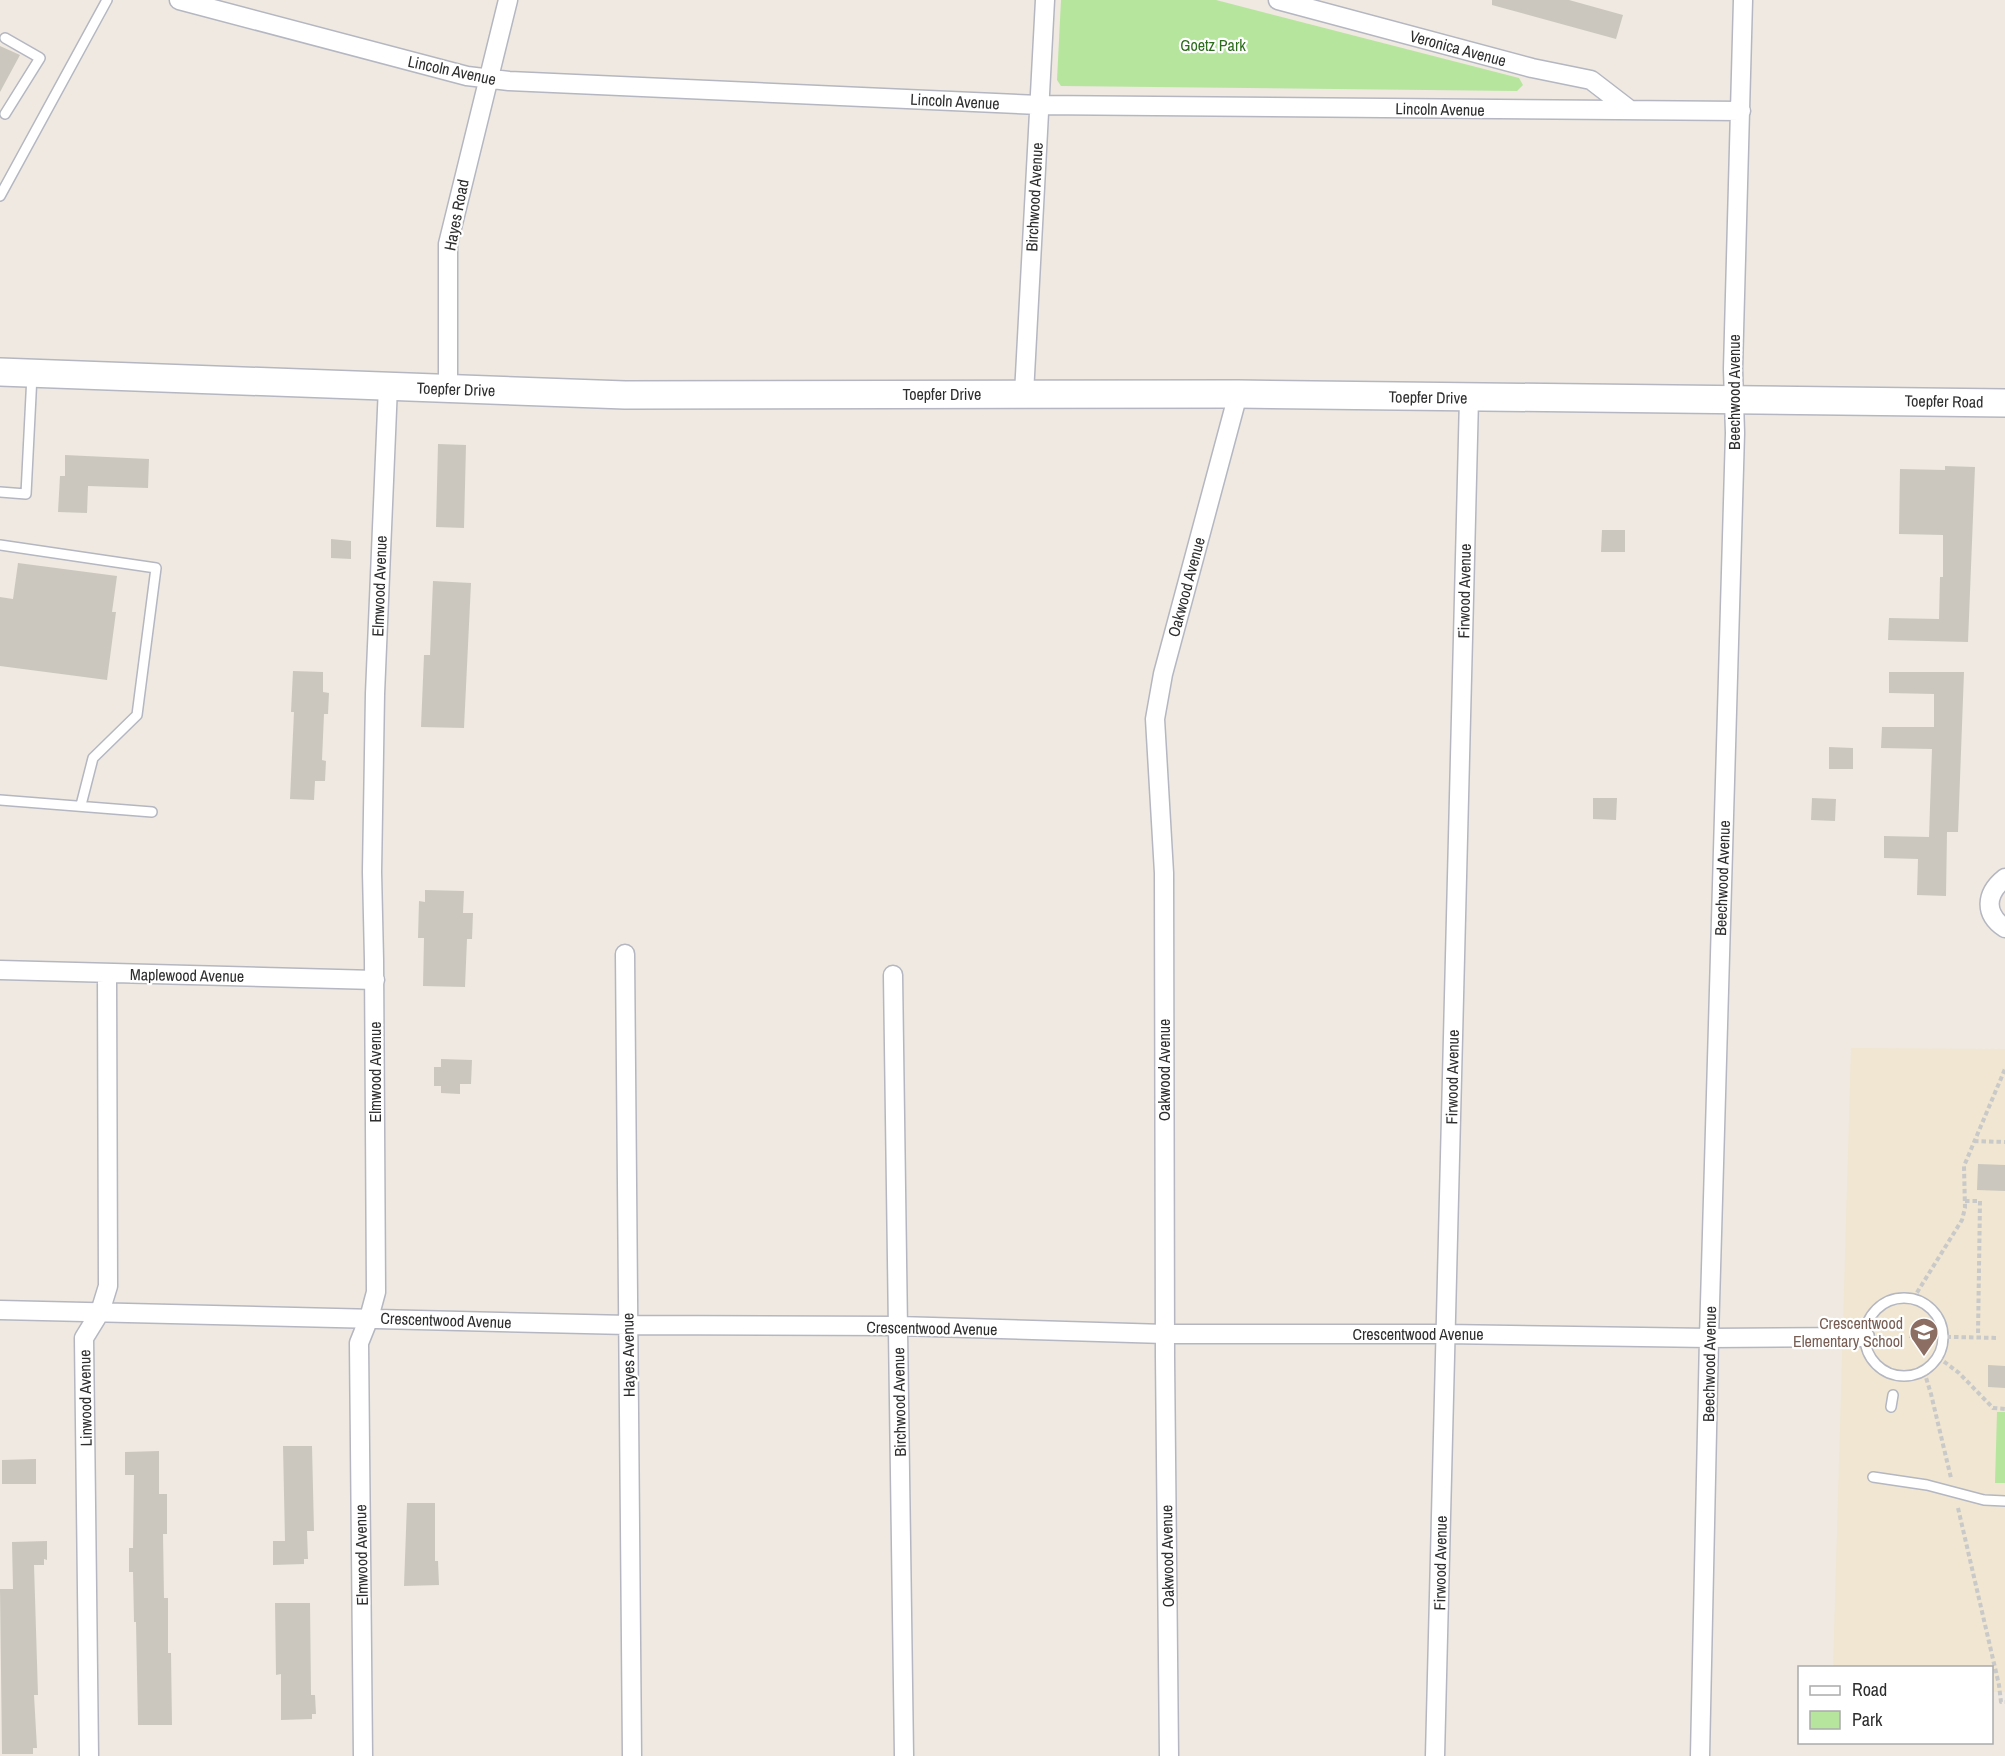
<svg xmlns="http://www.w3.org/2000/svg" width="2005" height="1756" viewBox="0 0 2005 1756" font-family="'Archivo Narrow',sans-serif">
<rect width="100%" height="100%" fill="#efe9e1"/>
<path fill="#f0e6d1" d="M1851,1048l154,1v643h-13v-24h-159z"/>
<path fill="#b6e59e" d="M1061,0h155l303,78 4,7 -6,6 -456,-5 -4,-6z
M1997,1412h8v71h-10z"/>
<path fill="#cbc7bf" d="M1492,0h77l54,15 -7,24 -124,-34z
M0,46l20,9 -20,37z
M438,444l28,1 -2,83 -28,-1z
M65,455l84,4 -1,29 -60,-2 -1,27 -29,-1 2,-36h5z
M1945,466l30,1 -7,175 -80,-2 1,-22 50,1 1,-42h3v-42l-44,-1 1,-65 45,1z
M1602,530h23v22h-24z
M331,539l20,2v18l-20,-1z
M18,563l99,13 -5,36h4l-9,68 -107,-14v-69l13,2z
M433,581l38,2 -7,145 -43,-1 3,-72h6z
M293,671l30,1v20l6,1 -1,21h-4l-2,46 4,1 -1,20h-10l-1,19 -24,-1 4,-87h-3z
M1889,672h75l-6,160h-11l-1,64 -29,-1 1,-36 -34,-1v-22l45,1 3,-88 -51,-1 1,-21h52v-33l-45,-1z
M1829,747l24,1v21h-24z
M1593,798h24l-1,22 -23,-1z
M1812,798l24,1 -1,22 -24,-1z
M425,890l39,1 -1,22h10l-1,26h-5l-2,48 -42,-1 1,-48h-6l1,-37 6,1z
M441,1059l31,1 -1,24h-11v10l-19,-1v-7h-7v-19h7z
M1978,1164l27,1v26l-28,-1z
M1988,1365l17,1v22l-17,-1z
M283,1446h29l2,85h-7l1,28h-4v5l-31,1v-24h12z
M159,1451v43h8v40h-4l1,64h4v55h3l1,72h-34l-2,-103h-2l-1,-50h-4v-24h4l1,-73h-9v-23z
M36,1459v25h-34v-24z
M407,1503h28v58h3l1,24 -35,1z
M47,1541v19l-3,-1v6h-10l4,130h-4l3,53h-4v6h-31l-2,-165h13l-1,-47z
M275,1603h35l1,92h4l1,19h-4v5l-31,1v-46l-5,1z"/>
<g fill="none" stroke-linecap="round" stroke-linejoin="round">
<g stroke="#b4b7c1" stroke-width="12">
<path id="lane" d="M5,114l35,-56 -35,-20
M0,196l107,-196
M0,492l26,2 6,-119
M0,545l156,23 -19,147 -44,43 -12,47
M0,800l152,12
M1865 1337a39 39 0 1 1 78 0a39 39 0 1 1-78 0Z
M1891,1407l2,-12
M1873,1477l54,8 57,15 21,1"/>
</g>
<g stroke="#b4b7c1" stroke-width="21">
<path id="street" d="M179,0l288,76 42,5 530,24 702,6
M1278,0l254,68 59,12 39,30
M448,389v-145l60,-244
M1024,394l21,-394
M2005,878c-20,16 -21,36 0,50
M625,954l7,802
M0,970l375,10
M893,975l11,781
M0,1310l628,15 270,1 267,8h280l264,4 156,-1
M89,1756l-5,-418 16,-26 8,-26 -1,-313
M363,1756l-4,-413 10,-25 7,-26 -2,-332 -2,-88 3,-178 13,-308
M1169,1756l-4,-398 -1,-485 -9,-154 8,-45 75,-280
M1435,1756l34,-1358
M1700,1756l9,-418 26,-905 -2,-64 10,-369"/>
</g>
<g stroke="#b4b7c1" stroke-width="30">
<path id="secondary" d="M0,372l625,23 613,-1 767,9"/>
</g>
<path stroke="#c9c9c9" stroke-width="4" stroke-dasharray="4.5 3" stroke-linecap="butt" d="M1974,1141l31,1
M1965,1201h15l-2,135
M1913,1299l49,-79 3,-12 -1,-42 41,-97
M1909,1336l90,2
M1938,1357l21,16 34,35 12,1
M1924,1371l7,23 20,84
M1958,1508l41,177 2,17h4"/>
<use href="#lane" stroke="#fff" stroke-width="9"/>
<use href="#street" stroke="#fff" stroke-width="18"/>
<use href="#secondary" stroke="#fff" stroke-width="27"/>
</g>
<defs>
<g id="school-pin" transform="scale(1.5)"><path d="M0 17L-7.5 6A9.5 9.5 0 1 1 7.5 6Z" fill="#8d6e63" stroke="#fff"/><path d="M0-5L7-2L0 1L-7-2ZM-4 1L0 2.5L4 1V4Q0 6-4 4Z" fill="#fff"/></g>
</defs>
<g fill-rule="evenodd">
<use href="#school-pin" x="1924" y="1332"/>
</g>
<g text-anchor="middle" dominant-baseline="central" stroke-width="4.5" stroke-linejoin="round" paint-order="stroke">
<g font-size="16" fill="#2c6e1b" stroke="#fff">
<text x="1213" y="45">Goetz Park</text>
</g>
<g font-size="16" fill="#2e2e2e" stroke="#fff">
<text transform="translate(1458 48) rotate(15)">Veronica Avenue</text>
<text transform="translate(452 70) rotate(12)">Lincoln Avenue</text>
<text transform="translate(955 101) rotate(3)">Lincoln Avenue</text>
<text transform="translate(1440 109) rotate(1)">Lincoln Avenue</text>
<text transform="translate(1034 197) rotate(-87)">Birchwood Avenue</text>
<text transform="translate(456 215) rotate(-79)">Hayes Road</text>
<text transform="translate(456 389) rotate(2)">Toepfer Drive</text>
<text transform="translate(1734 392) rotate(-90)">Beechwood Avenue</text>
<text x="942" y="394">Toepfer Drive</text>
<text transform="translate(1428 397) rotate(1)">Toepfer Drive</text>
<text transform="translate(1944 401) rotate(1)">Toepfer Road</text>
<text transform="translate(379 586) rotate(-88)">Elmwood Avenue</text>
<text transform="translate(1186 587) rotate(-75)">Oakwood Avenue</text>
<text transform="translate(1464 591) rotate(-89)">Firwood Avenue</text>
<text transform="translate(1722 878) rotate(-88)">Beechwood Avenue</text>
<text transform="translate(187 975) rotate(1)">Maplewood Avenue</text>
<text transform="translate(1164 1070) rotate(-90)">Oakwood Avenue</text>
<text transform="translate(375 1072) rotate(-90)">Elmwood Avenue</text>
<text transform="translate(1452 1077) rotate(-89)">Firwood Avenue</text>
<text transform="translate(446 1320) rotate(2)">Crescentwood Avenue</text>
<text transform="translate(932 1328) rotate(1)">Crescentwood Avenue</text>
<text x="1418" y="1334">Crescentwood Avenue</text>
<text transform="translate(628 1355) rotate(-91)">Hayes Avenue</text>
<text transform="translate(1709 1364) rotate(-89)">Beechwood Avenue</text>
<text transform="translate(85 1398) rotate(-91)">Linwood Avenue</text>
<text transform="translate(899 1402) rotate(-91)">Birchwood Avenue</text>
<text transform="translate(361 1555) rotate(-91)">Elmwood Avenue</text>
<text transform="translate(1167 1556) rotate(-91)">Oakwood Avenue</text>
<text transform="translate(1440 1563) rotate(-89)">Firwood Avenue</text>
</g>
<g font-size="16" fill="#785e54" stroke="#fff" text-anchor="end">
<text x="1903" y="1323">Crescentwood<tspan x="1903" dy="18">Elementary School</tspan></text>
</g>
</g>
<rect x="1798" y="1666" width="195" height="78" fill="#ffffff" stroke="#ababab" stroke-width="1.5"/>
<rect x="1810" y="1686" width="30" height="9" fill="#ffffff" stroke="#ababab" stroke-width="1.5"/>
<text x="1852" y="1696" font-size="18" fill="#2e2e2e">Road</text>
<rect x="1810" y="1711" width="30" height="18" fill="#b6e59e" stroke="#ababab" stroke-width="1.5"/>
<text x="1852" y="1726" font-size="18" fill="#2e2e2e">Park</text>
</svg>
